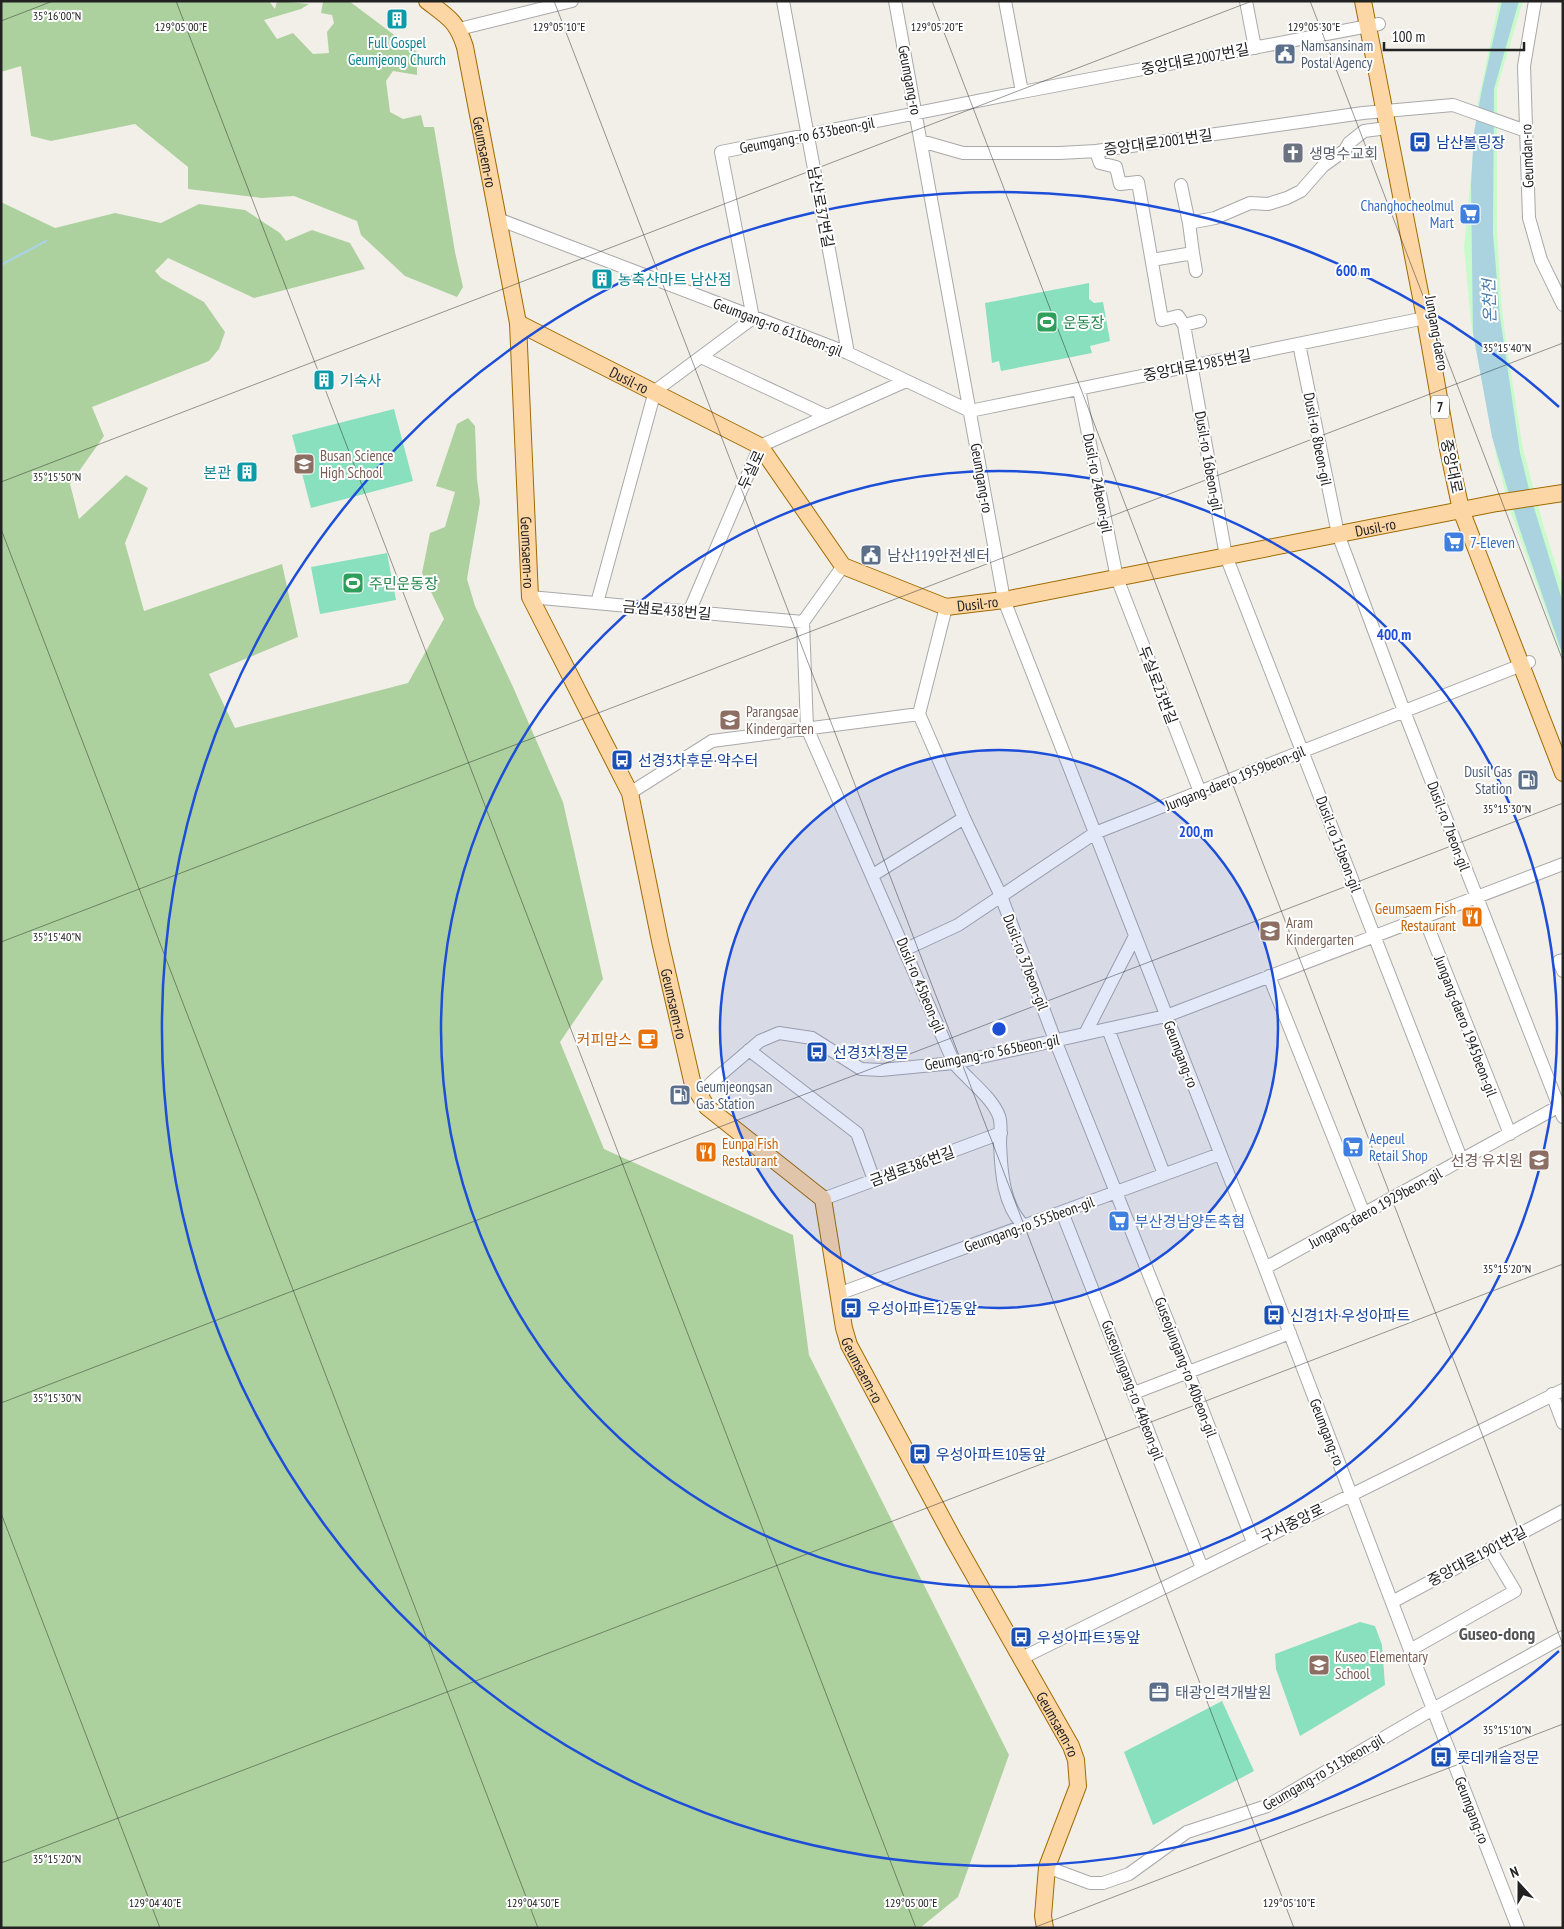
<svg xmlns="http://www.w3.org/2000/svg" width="1564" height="1929" viewBox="0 0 1564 1929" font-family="'PT Sans Narrow','Noto Sans KR',sans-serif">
<rect width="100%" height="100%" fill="#f2efe9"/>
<path fill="#add19e" d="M1,1h268l6,8 2,-8 32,3 -8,5 -37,11 13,19 16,-6 20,21 16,-1 -2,-21 7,-9 -2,-8 -11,-2 2,-11 26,-1 68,51v23l-24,-4 -7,10 4,31 13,7 18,-4 3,12h10l21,125 8,35 -6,10 -52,-21 -44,-41 -4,-14 -63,-25 -32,2 -74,-9v-22l-53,-43 -84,17 -20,-5 -10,-70 -20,6z
M1,202l54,26 60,-15 46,10 38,-19 46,6 35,23 6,8 26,-11 38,13 15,26 -111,29 -86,-40 -13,13 6,7 43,24 21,30 -6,17 -10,12 -117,46 12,29 -34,48 9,35 47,-44 22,13 -23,55 19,68 138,-47 16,73 -89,37 26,54 173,-45 36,-64 -22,-46 8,-40 15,-6 10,-35 -19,-6 21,-62 11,-6 7,8 2,53 3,23 -13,77 8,27 38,81 50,115 40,177 -43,63 44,107 189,86 16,120 200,400 -51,142 -38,31h-919z"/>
<path fill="#c8facc" d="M1499,1h24l-26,87v142l4,70 5,42 17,107 22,82 18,56v72l-52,-146 -14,-53 -26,-137 -7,-76 14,-145z"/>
<path fill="#88e0be" d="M1089,283v16l5,4 9,-1 7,39 -20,5 2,7 -91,18 -2,-10 -7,2 -7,-60z
M394,409l19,72 -102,27 -19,-73z
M387,553l9,47 -76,14 -9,-47z
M1360,1622l15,4 7,19 3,40 -85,51 -24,-67 -1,-15z
M1222,1701l32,70 -101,54 -29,-73z"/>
<path fill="#aad3df" d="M1502,1h17l-25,88 -1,144 7,84 20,136 12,48 31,102v53l-45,-132 -26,-87 -19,-104 -2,-148 3,-53 8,-43z"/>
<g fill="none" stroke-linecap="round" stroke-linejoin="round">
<path stroke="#aad3df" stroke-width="2.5" d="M1,265l45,-24"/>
<g stroke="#a9a9a9" stroke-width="14">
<path id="minor" d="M783,1l65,352
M895,1l109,599 256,655 150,395 108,278
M1005,1l17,91
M1246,1l9,47
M1535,1l-11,65 5,152 12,42 22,45
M459,29l113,-28
M921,141l42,12h97l36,-2 267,-38 90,-8 73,26
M1096,151l4,12 16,4 4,17 18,-2 24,138 16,-4 6,9 42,231 236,605
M1181,185l8,38
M498,219l350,134 122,58 455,-93
M1193,253l3,18
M1152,260l41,-7 -4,-30 26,-5 35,-15 18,1 19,-6 14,-7 22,-25 22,-16 4,-7 15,-12 23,-3
M1184,325l16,-4
M1299,344l39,190 66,177 159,406
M701,357l126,59
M1079,389l38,189 83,214
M843,566l-40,56 4,106 147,335c13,16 38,34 45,53 3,8 1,18 1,27 1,28 3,62 24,83
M530,597l273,25
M597,603l58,-212 98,-73 -32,-166 301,-60 357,-68
M946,607l-27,107 45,104 37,78 54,144 133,332 65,170
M689,612l71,-166 146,-65
M630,793l82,-52 207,-27
M873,875l91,-57
M1424,917l86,217
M906,949l52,-24 137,-92 434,-171
M1563,960l-4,1 4,10
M1269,976l95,238
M1108,1029l56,145
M1085,1034l50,-98
M749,1050l108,83 17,47
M699,1097l13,-15 48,-41 19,-8 33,5 49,31 20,1 73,-7 212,-47 397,-152
M823,1199l178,-66
M1062,1212l140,356
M1265,1268l298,-164
M838,1294l382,-140
M1134,1393l156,-60
M1552,1394l11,29
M1392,1602l171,-91
M1410,1650l105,-59 -25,-42
M1022,1658l541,-268
M1047,1867l43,16h13l26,-9 58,-42 80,-26 166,-97 130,-72"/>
</g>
<g stroke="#a06b00" stroke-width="18">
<g id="major">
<path id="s1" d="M427,1c21,16 30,20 38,46l53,276 12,274 100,196 30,148 33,144 14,22 116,92 21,129 5,17 105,195 117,206 5,14 2,26 -31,81 -4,49 2,12"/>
<path d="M1363,1l62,317 23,131 13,61 102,263"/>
<path id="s2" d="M518,323l242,123 83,120 103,41 58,-7 493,-97 66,-10"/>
</g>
</g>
<use href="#minor" stroke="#fff" stroke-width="12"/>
<use href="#major" stroke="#fcd6a4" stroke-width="16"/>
</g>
<path fill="none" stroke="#222" stroke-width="1" stroke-opacity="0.45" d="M176,1l740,1927M554,1l740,1927M932,1l631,1644M1310,1l253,660M1,21l52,-20M1,482l1251,-481M1,529l537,1399M1,942l1562,-599M1,1403l1562,-600M1,1513l159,415M1,1863l1562,-599M1033,1928l530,-204"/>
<circle cx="999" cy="1029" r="279" fill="#1d4ed8" fill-opacity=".12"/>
<g fill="none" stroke="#1d4ed8" stroke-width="2.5">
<circle cx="999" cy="1029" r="279"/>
<circle cx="999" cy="1029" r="558"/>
<path d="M1559 1651A837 837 0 1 1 1559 407"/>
</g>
<defs>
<g id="building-square" transform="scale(1.125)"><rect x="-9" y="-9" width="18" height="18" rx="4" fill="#0f9aa8" stroke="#fff"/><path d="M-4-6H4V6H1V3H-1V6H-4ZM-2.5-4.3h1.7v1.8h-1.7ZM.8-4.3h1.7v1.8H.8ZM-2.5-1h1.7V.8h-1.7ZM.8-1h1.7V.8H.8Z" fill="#fff"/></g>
<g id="civic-square" transform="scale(1.125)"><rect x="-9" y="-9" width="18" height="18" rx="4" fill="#5c6f8a" stroke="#fff"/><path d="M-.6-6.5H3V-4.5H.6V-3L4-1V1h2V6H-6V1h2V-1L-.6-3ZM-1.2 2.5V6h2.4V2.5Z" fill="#fff"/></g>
<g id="bus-square" transform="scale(1.125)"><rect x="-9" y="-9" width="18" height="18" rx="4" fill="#1a4fb4" stroke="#fff"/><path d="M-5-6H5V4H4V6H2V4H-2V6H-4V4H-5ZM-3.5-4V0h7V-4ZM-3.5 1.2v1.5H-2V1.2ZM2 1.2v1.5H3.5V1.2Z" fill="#fff"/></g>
<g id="church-square" transform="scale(1.125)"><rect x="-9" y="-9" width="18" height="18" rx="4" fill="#6b7280" stroke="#fff"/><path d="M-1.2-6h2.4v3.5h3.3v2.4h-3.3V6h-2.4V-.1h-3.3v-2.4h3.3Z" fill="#fff"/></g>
<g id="supermarket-square" transform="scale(1.125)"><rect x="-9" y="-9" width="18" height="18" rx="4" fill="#3f7fe0" stroke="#fff"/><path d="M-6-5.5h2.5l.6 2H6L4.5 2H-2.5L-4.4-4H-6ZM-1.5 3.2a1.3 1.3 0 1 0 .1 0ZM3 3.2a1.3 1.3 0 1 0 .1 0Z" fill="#fff"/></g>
<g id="stadium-square" transform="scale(1.125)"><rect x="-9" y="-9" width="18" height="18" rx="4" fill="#2e9e5b" stroke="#fff"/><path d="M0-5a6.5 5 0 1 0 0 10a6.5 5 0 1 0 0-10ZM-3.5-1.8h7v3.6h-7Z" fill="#fff"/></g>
<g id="school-square" transform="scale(1.125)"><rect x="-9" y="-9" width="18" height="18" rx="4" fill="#8d6e63" stroke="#fff"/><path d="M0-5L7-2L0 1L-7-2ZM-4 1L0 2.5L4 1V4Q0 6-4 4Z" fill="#fff"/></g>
<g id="fuel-square" transform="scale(1.125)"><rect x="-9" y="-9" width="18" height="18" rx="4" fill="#5c6f8a" stroke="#fff"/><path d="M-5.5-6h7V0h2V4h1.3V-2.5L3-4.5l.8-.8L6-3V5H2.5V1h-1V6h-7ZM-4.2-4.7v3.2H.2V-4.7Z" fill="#fff"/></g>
<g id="restaurant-square" transform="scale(1.125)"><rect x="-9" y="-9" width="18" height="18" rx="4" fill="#e8710a" stroke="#fff"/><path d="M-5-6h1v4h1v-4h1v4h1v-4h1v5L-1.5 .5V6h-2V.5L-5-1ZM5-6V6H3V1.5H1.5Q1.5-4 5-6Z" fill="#fff"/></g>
<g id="cafe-square" transform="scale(1.125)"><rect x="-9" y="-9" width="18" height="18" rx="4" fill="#e8710a" stroke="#fff"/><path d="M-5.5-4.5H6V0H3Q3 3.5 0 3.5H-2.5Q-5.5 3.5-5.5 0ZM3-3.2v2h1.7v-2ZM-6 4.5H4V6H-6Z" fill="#fff"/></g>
<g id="office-square" transform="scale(1.125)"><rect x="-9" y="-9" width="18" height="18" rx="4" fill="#5c6f8a" stroke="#fff"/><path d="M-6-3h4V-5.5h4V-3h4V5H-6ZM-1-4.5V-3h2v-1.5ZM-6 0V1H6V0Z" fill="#fff"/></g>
</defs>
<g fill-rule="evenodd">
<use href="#building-square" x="397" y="19"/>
<use href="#civic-square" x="1285" y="54"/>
<use href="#bus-square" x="1420" y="142"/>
<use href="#church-square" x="1293" y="153"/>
<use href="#supermarket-square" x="1470" y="214"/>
<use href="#building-square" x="602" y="279"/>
<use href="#stadium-square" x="1047" y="322"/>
<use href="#building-square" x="324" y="380"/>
<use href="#school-square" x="304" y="464"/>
<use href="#building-square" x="247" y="472"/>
<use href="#supermarket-square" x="1454" y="542"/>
<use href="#civic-square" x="871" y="555"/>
<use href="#stadium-square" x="353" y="583"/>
<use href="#school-square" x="730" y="720"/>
<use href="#bus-square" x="622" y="760"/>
<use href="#fuel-square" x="1528" y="780"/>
<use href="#restaurant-square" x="1472" y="917"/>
<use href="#school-square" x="1270" y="931"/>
<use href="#cafe-square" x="648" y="1039"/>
<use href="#bus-square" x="817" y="1052"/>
<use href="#fuel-square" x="680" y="1095"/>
<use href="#supermarket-square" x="1353" y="1147"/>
<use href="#restaurant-square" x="706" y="1152"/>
<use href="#school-square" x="1539" y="1160"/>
<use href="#supermarket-square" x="1119" y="1221"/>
<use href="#bus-square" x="851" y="1308"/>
<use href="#bus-square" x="1274" y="1315"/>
<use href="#bus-square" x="920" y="1454"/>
<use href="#bus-square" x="1021" y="1637"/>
<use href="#school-square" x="1319" y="1665"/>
<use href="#office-square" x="1159" y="1692"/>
<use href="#bus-square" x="1441" y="1757"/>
</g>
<g text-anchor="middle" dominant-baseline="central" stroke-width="4" stroke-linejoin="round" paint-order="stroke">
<rect fill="#fff" stroke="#646464" stroke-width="1" x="1431" y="395.5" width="18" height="23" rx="4"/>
<g font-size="14" font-weight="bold" fill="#222">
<text x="1440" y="407">7</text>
</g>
<g font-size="15" fill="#0d838f" stroke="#fff" text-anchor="start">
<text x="397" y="42" text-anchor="middle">Full Gospel<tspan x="397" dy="17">Geumjeong Church</tspan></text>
<text x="618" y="279">농축산마트 남산점</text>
<text x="340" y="380">기숙사</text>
<text x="231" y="472" text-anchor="end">본관</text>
</g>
<g font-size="15" fill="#4e5e75" stroke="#fff" text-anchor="start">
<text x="1301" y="45">Namsansinam<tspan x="1301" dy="17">Postal Agency</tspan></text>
<text x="887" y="555">남산119안전센터</text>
<text x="1512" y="771" text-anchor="end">Dusil Gas<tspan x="1512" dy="17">Station</tspan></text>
<text x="696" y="1086">Geumjeongsan<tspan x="696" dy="17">Gas Station</tspan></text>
<text x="1175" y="1692">태광인력개발원</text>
</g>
<g font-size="15" fill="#222" stroke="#fff">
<text transform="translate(1195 59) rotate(-11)">중앙대로2007번길</text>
<text transform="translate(910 80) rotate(79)">Geumgang-ro</text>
<text transform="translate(807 135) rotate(-11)">Geumgang-ro 633beon-gil</text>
<text transform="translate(1158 142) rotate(-8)">중앙대로2001번길</text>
<text stroke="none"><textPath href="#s1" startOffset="168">Geumsaem-ro</textPath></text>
<text transform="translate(1527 156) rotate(-92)">Geumdan-ro</text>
<text transform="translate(821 207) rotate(79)">남산로37번길</text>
<text transform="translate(778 327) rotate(21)">Geumgang-ro 611beon-gil</text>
<text transform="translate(1437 333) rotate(80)">Jungang-daero</text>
<text transform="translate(1197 365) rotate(-11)">중앙대로1985번길</text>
<text stroke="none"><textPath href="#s2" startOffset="125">Dusil-ro</textPath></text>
<text transform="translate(1318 439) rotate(79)">Dusil-ro 8beon-gil</text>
<text transform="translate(1209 461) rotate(80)">Dusil-ro 16beon-gil</text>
<text transform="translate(1452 466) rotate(78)">중앙대로</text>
<text transform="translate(751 470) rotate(-65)">두실로</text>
<text transform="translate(982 478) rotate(80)">Geumgang-ro</text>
<text transform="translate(1098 483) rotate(79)">Dusil-ro 24beon-gil</text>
<text stroke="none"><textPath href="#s2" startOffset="965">Dusil-ro</textPath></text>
<text stroke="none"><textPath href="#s1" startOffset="572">Geumsaem-ro</textPath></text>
<text stroke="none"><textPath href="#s2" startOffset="560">Dusil-ro</textPath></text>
<text transform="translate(667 610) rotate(5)">금샘로438번길</text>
<text transform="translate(1158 685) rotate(69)">두실로23번길</text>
<text transform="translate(1235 778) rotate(-22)">Jungang-daero 1959beon-gil</text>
<text transform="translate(1449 826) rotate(69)">Dusil-ro 7beon-gil</text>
<text transform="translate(1339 844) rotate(69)">Dusil-ro 15beon-gil</text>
<text transform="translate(1026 962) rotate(69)">Dusil-ro 37beon-gil</text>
<text transform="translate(921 985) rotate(67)">Dusil-ro 45beon-gil</text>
<text stroke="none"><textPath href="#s1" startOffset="1052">Geumsaem-ro</textPath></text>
<text transform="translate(1466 1026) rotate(69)">Jungang-daero 1945beon-gil</text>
<text transform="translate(992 1052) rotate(-11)">Geumgang-ro 565beon-gil</text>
<text transform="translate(1181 1054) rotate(69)">Geumgang-ro</text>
<text transform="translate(912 1166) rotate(-20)">금샘로386번길</text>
<text transform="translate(1375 1208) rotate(-29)">Jungang-daero 1929beon-gil</text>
<text transform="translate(1029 1224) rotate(-20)">Geumgang-ro 555beon-gil</text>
<text transform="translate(1186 1367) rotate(69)">Guseojungang-ro 40beon-gil</text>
<text stroke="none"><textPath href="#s1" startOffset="1486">Geumsaem-ro</textPath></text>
<text transform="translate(1133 1390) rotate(69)">Guseojungang-ro 44beon-gil</text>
<text transform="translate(1327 1432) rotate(69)">Geumgang-ro</text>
<text transform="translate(1292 1523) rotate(-26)">구서중앙로</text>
<text transform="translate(1477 1556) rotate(-28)">중앙대로1901번길</text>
<text stroke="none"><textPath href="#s1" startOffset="1891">Geumsaem-ro</textPath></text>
<text transform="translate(1323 1772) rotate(-30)">Geumgang-ro 513beon-gil</text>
<text transform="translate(1472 1810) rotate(69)">Geumgang-ro</text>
</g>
<g font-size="15" fill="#164399" stroke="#fff" text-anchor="start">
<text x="1436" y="142">남산볼링장</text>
<text x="638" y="760">선경3차후문·약수터</text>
<text x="833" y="1052">선경3차정문</text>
<text x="867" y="1308">우성아파트12동앞</text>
<text x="1290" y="1315">신경1차·우성아파트</text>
<text x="936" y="1454">우성아파트10동앞</text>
<text x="1037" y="1637">우성아파트3동앞</text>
<text x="1457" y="1757">롯데캐슬정문</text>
</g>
<g font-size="15" fill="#5b616d" stroke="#fff" text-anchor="start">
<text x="1309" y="153">생명수교회</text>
</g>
<g font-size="15" fill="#366cbe" stroke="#fff" text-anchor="start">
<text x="1454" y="205" text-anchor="end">Changhocheolmul<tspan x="1454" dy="17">Mart</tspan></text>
<text x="1470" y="542">7-Eleven</text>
<text x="1369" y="1138">Aepeul<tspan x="1369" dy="17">Retail Shop</tspan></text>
<text x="1135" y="1221">부산경남양돈축협</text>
</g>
<g font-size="15" fill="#27864d" stroke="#fff" text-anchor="start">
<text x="1063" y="322">운동장</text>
<text x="369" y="583">주민운동장</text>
</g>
<g font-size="15" fill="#785e54" stroke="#fff" text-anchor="start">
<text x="320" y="455">Busan Science<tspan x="320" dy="17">High School</tspan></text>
<text x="746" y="711">Parangsae<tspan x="746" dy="17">Kindergarten</tspan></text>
<text x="1286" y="922">Aram<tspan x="1286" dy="17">Kindergarten</tspan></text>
<text x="1523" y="1160" text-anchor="end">선경 유치원</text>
<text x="1335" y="1656">Kuseo Elementary<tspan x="1335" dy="17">School</tspan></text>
</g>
<g font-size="15" fill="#c56008" stroke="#fff" text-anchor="end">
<text x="1456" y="908">Geumsaem Fish<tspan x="1456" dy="17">Restaurant</tspan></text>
<text x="632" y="1039">커피맘스</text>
<text x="722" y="1143" text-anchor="start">Eunpa Fish<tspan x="722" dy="17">Restaurant</tspan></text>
</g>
<g font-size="16" font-style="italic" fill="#4a7aab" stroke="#fff">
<text transform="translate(1489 301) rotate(-92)">온천천</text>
</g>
<g font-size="18" font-weight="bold" fill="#555" stroke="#fff">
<text x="1497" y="1633">Guseo-dong</text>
</g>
</g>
<g font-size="12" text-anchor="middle" fill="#222" stroke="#fff" stroke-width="4" stroke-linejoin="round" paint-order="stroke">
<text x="57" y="20">35°16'00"N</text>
<text x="181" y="31">129°05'00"E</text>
<text x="559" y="31">129°05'10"E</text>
<text x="937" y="31">129°05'20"E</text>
<text x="1314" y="31">129°05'30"E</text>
<text x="1507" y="352">35°15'40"N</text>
<text x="57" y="481">35°15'50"N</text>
<text x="1507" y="813">35°15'30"N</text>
<text x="57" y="941">35°15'40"N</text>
<text x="1507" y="1273">35°15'20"N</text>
<text x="57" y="1402">35°15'30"N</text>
<text x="1507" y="1734">35°15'10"N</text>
<text x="57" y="1863">35°15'20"N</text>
<text x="155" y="1907">129°04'40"E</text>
<text x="533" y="1907">129°04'50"E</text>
<text x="911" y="1907">129°05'00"E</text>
<text x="1289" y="1907">129°05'10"E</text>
</g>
<circle cx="999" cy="1029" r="8" fill="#1d4ed8" stroke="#fff" stroke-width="2.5"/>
<g font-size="15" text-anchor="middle" font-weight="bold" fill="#1d4ed8" stroke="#fff" stroke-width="4" stroke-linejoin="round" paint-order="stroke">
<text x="1353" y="276">600 m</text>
<text x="1394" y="640">400 m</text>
<text x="1196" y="837">200 m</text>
</g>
<rect width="1564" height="1929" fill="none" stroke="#222222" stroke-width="5"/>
<g transform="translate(1519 1884) rotate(339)" stroke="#ffffff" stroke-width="4" paint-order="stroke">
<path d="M0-4L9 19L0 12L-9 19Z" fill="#222222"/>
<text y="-8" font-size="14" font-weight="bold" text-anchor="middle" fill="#222222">N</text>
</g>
<path d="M1384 42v8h140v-8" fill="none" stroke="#222222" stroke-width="2.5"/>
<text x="1392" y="42" font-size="15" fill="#222222" stroke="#ffffff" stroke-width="4" paint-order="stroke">100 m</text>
</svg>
